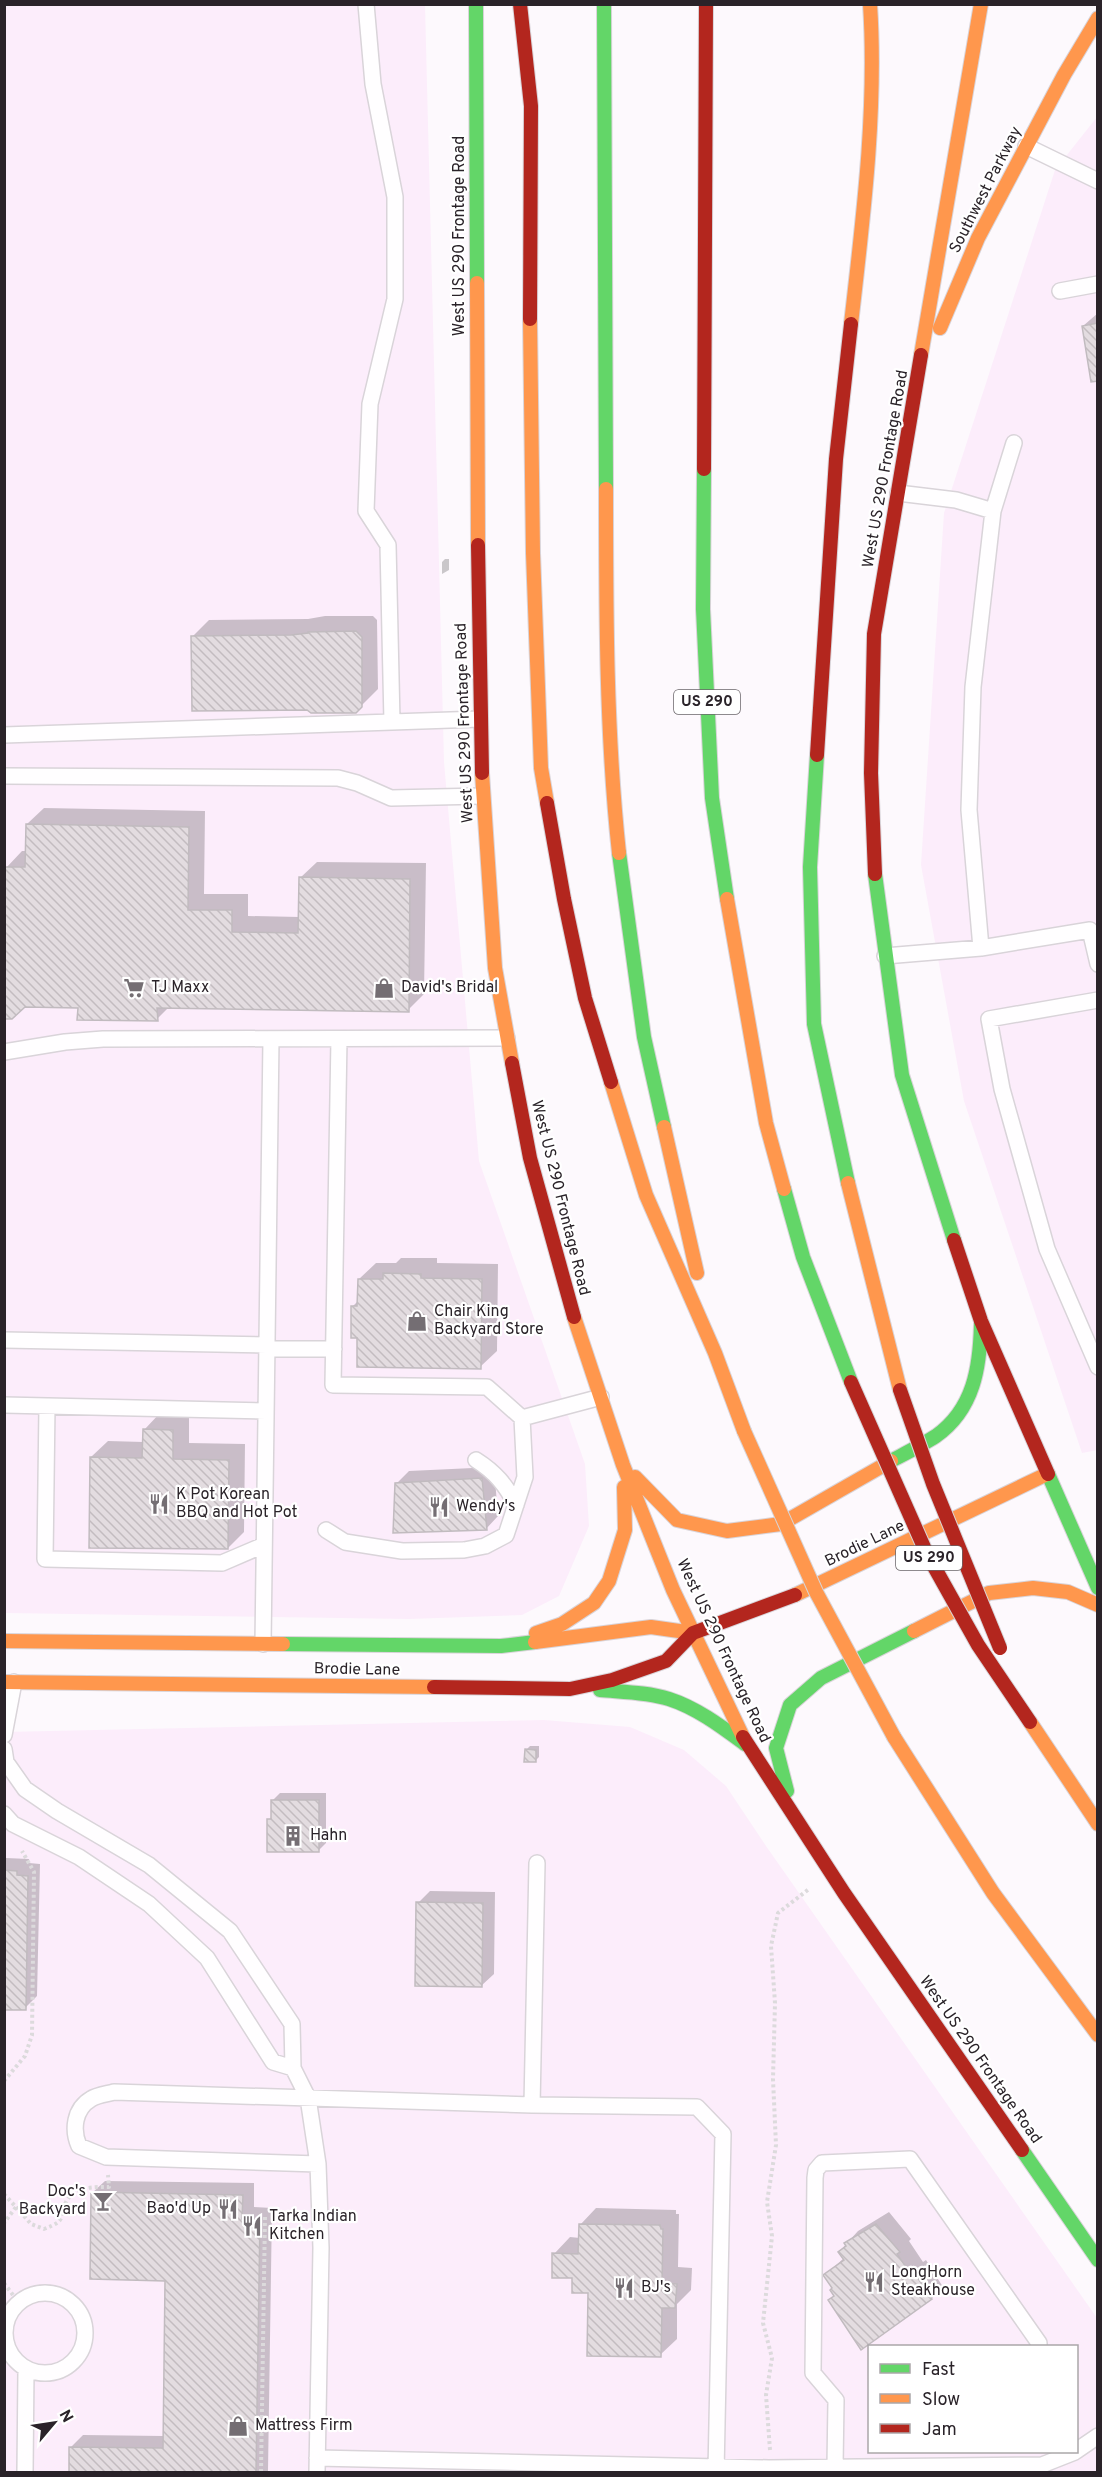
<svg xmlns="http://www.w3.org/2000/svg" width="1102" height="2477" viewBox="0 0 1102 2477" font-family="Overpass,sans-serif">
<defs>
<pattern id="building-back-hatch" width="6" height="6" patternUnits="userSpaceOnUse" patternTransform="scale(1.5)"><rect width="6" height="6" fill="#e3dce0"/><path d="M-1 5l2 2M0 0l6 6M5-1l2 2" fill="none" stroke="#c3bcc0"/></pattern>
</defs>
<rect width="100%" height="100%" fill="#fdf9fd"/>
<path fill="#fcedfb" fill-rule="evenodd" d="M5,5h420l19,757 35,399 106,303 4,62 -30,70 -37,19 -113,4 -404,-6z
M1097,117l1,1333 -16,3 -118,-352 -43,-236 23,-352 111,-343z
M544,1720l86,7 54,23 42,36 40,60 331,472v154h-1092l-1,-740zM870,2346h206v106h-206z"/>
<path fill="#0003" d="M1098,313v66l-15,-53z
M445,559h4v11l-7,4v-12z
M325,616h48l4,4 1,69 -22,22 -163,-75 16,-16 99,-1z
M44,808l161,3 -1,83h44v22l52,1v-39l17,-16 109,1 -2,131 -16,16 -239,-3 -12,12 -78,-13 -55,-1 -18,-137 16,-17h5v-27z
M401,1258h36v5l61,1 -1,87 -17,16 -121,-31 -6,-30 6,-6v-21l17,-16h20z
M160,1413l29,1v29l56,1 -1,88 -16,16 -137,-91 17,-16 36,1v-12z
M494,1467l4,49 -12,13 -90,-45 13,-13z
M530,1746h9v11l-4,4 -9,-11z
M280,1793h46v50l-8,8 -49,-31 3,-4v-15z
M6,1858l23,1v4l11,1 -3,132 -12,12h-21z
M430,1891l65,1 -1,82 -13,12 -63,-83z
M105,2181l149,2v24l18,1 -4,264h-197v-25l12,-12 81,1 2,-157 -74,-86z
M596,2208l80,2v4h3l-1,53 14,1 -1,22 -14,14v35l-17,16 -70,-63 -36,-38 16,-17 10,1v-13z
M889,2212l22,27 -2,2 14,21 3,-2 17,27 -13,13 -101,1 6,-6 -1,-7 -9,-13 19,-17 -5,-6 19,-21z"/>
<path fill="url(#building-back-hatch)" stroke="#c1bbbf" stroke-width="1.5" d="M1098,323v58l-7,1 -9,-56z
M356,631l6,6v70l-6,6h-45l-4,-3 -115,1 -1,-75 100,-1 17,-2v-1z
M26,824l163,3 -1,83h44v22l66,1 1,-56 111,2 -1,133 -252,-4 1,13 -81,-1 1,-12 -53,-1 -13,12h-8v-152h21z
M383,1273l38,1v4l61,1 -1,90 -124,-2v-29h-6v-32h6l1,-27h25z
M143,1429l30,1v29l56,1 -1,89 -139,-1 1,-91 52,1z
M482,1478l5,52 -94,3 2,-50z
M525,1749l11,1v12h-12z
M271,1800h48v52h-52v-33h4z
M4,1870l13,1v4l11,1 -2,134h-22z
M416,1902l67,1 -1,84 -67,-1z
M91,2192l152,3 -1,24 18,1 -4,252h-187v-25l94,1 2,-167 -75,-2z
M579,2224l81,1 1,4h2l-1,54 15,1 -2,24h-13l-1,49 -74,-1 1,-63h-16v-15h-20v-25l26,1z
M876,2224l24,28 -3,2 13,19 3,-2 19,28 -71,51 -33,-50 6,-4 -4,-6 2,-2 -9,-13 21,-15 -6,-8 8,-6 -2,-3z"/>
<g fill="none" stroke-linecap="round" stroke-linejoin="round">
<g stroke="#d9d4d9" stroke-width="18">
<path id="lane" d="M366,4l7,80 22,113v102l-25,105 -4,107 22,34 4,177 88,-3
M1026,146l72,35
M1060,291l38,-7
M898,493l58,7 37,11 21,-68
M4,735l388,-13
M4,776l334,2 19,5 34,15 91,-2
M981,948l-12,-138 4,-123 20,-176
M885,956l96,-8 109,-18 8,34
M1098,1000l-109,19 13,70 45,160 51,118
M339,1039l-6,346 154,2 35,31 79,-21
M4,1052l61,-10 38,-3 404,-1
M4,1340l263,5
M267,1349h67
M4,1405l262,6
M47,1406l-2,153 177,4 42,-18
M476,1460c19,12 30,25 40,45
M326,1530l19,12 57,9 62,-1 21,-4 21,-11 19,-58 -3,-59
M263,1644l8,-605
M4,1735l10,-53
M4,1749l2,13 19,27 32,22 92,54 81,66 62,93 1,44 15,30 10,66 3,84 -4,224
M4,1814l9,10 66,33 70,47 58,54 66,104 20,6
M537,1863l-5,242 165,2 26,27 -7,338
M318,2164l-212,-7 -27,-11c-7,-16 -5,-37 12,-47 6,-4 16,-5 23,-7l418,13
M5 2333a40 40 0 1 1 80 0a40 40 0 1 1-80 0Z
M1076,2451l22,-15
M317,2458l452,10 273,-3 33,-13
M835,2466l1,-66 -23,-27 2,-195 1,-8 6,-7 88,-4 129,184v3
M25,2472l1,-103"/>
</g>
<g stroke="#d9d4d9" stroke-width="16">
<path id="fast" d="M476,4l1,279
M604,4l2,485
M704,469l-1,140 9,189 15,101
M817,755l-7,112 4,157 34,159
M619,853l25,184 20,90
M875,874l27,201 52,165
M784,1189l19,68 48,125
M891,1461c15,-8 31,-16 45,-25 38,-27 44,-69 45,-112
M1048,1474l50,114
M283,1644l218,2 34,-4
M600,1690c23,2 47,2 69,9 28,9 53,28 76,45
M787,1791l-11,-43 14,-43 31,-27 93,-47
M1022,2150l76,110"/>
</g>
<g stroke="#d9d4d9" stroke-width="16">
<path id="slow" d="M477,283l1,262
M530,319l3,234 8,215 6,35
M851,324c12,-105 26,-215 19,-320
M940,328l38,-90 86,-163 34,-57
M921,355l60,-351
M606,489c0,121 0,243 13,364
M482,773l13,195 17,95
M727,899l39,224 18,66
M611,1082l35,113 69,158 29,78
M664,1127l33,146
M848,1183l52,207
M574,1317l49,148 50,125 70,147
M635,1477l42,43 50,11 54,-7 110,-63
M795,1595l252,-121
M914,1631l75,-38 44,-5 35,4 30,13
M536,1633l26,-9 32,-21 15,-22 16,-51 -1,-43
M4,1641l279,3
M535,1642l116,-15 42,6
M4,1682l430,5
M1030,1722l68,102
M894,1737l99,156 105,142"/>
</g>
<g stroke="#d9d4d9" stroke-width="16">
<path id="jam" d="M520,4l11,102 -1,213
M704,469l2,-465
M478,545l4,228
M817,755l19,-296 15,-135
M547,803l17,96 21,99 26,84
M875,874l-4,-101 3,-139 47,-279
M512,1063l18,95 44,159
M954,1240l27,81 67,153
M434,1687l136,2 42,-9 54,-19 27,-28 102,-38
M743,1737l101,156 178,257"/>
</g>
<path stroke="#dcdadc" stroke-width="4" stroke-dasharray="3 3" stroke-linecap="butt" d="M4,2081l21,-25 7,-21 2,-163 -12,-21
M4,2194l12,13 -12,16
M16,2207l15,17 13,5c23,-9 14,-9 22,-27 8,-16 29,-15 43,-15l-1,-12
M4,2283l15,20
M770,2450l-4,-55 6,-37 -9,-35 9,-87 -5,-34 9,-57 -3,-66 2,-76 -4,-57 7,-33 31,-24
M261,2472l4,-257"/>
<use href="#lane" stroke="#fffeff" stroke-width="15"/>
<use href="#fast" stroke="#63d668" stroke-width="14"/>
<use href="#slow" stroke="#ff974d" stroke-width="14"/>
<use href="#jam" stroke="#b3261e" stroke-width="14"/>
<g stroke="#d8d5d8" stroke-width="16" stroke-linecap="butt">
<path id="slow-bridge" d="M744,1431l72,161 78,145"/>
</g>
<g stroke="#d8d5d8" stroke-width="16" stroke-linecap="butt">
<path id="jam-bridge" d="M851,1382l76,172 51,91 52,77
M900,1390l33,94 67,164"/>
</g>
<use href="#slow-bridge" stroke="#ff974d" stroke-width="14"/>
<use href="#jam-bridge" stroke="#b3261e" stroke-width="14"/>
</g>
<defs>
<g id="supermarket-bare" transform="scale(1.62)"><path d="M-6-5.5h2.5l.6 2H6L4.5 2H-2.5L-4.4-4H-6ZM-1.5 3.2a1.3 1.3 0 1 0 .1 0ZM3 3.2a1.3 1.3 0 1 0 .1 0Z" fill="#746e73" stroke="#fff" stroke-width="2.5" paint-order="stroke"/></g>
<g id="shop-bare" transform="scale(1.62)"><path d="M-5-2.5h2.3a2.7 3.5 0 0 1 5.4 0H5L5.5 6h-11ZM-1.5-2.5h3a1.5 2.3 0 0 0-3 0Z" fill="#746e73" stroke="#fff" stroke-width="2.5" paint-order="stroke"/></g>
<g id="restaurant-bare" transform="scale(1.62)"><path d="M-5-6h1v4h1v-4h1v4h1v-4h1v5L-1.5 .5V6h-2V.5L-5-1ZM5-6V6H3V1.5H1.5Q1.5-4 5-6Z" fill="#746e73" stroke="#fff" stroke-width="2.5" paint-order="stroke"/></g>
<g id="building-bare" transform="scale(1.62)"><path d="M-4-6H4V6H1V3H-1V6H-4ZM-2.5-4.3h1.7v1.8h-1.7ZM.8-4.3h1.7v1.8H.8ZM-2.5-1h1.7V.8h-1.7ZM.8-1h1.7V.8H.8Z" fill="#746e73" stroke="#fff" stroke-width="2.5" paint-order="stroke"/></g>
<g id="bar-bare" transform="scale(1.62)"><path d="M-6-5H6L.8 .8V4.5H3.5V6h-7V4.5H-.8V.8Z" fill="#746e73" stroke="#fff" stroke-width="2.5" paint-order="stroke"/></g>
</defs>
<g fill-rule="evenodd">
<use href="#supermarket-bare" x="134" y="988"/>
<use href="#shop-bare" x="384" y="988"/>
<use href="#shop-bare" x="417" y="1321"/>
<use href="#restaurant-bare" x="159" y="1504"/>
<use href="#restaurant-bare" x="439" y="1507"/>
<use href="#building-bare" x="293" y="1836"/>
<use href="#bar-bare" x="103" y="2201"/>
<use href="#restaurant-bare" x="228" y="2209"/>
<use href="#restaurant-bare" x="252" y="2226"/>
<use href="#restaurant-bare" x="874" y="2282"/>
<use href="#restaurant-bare" x="624" y="2288"/>
<use href="#shop-bare" x="238" y="2426"/>
</g>
<g text-anchor="middle" dominant-baseline="central" stroke-width="4.5" stroke-linejoin="round" paint-order="stroke">
<g fill="#fff" stroke="#6a6569" stroke-width="1.5">
<rect x="674" y="690" width="66" height="24" rx="4.5"/>
<rect x="896" y="1546" width="66" height="24" rx="4.5"/>
</g>
<g font-size="15" font-weight="bold" fill="#2a2329">
<text x="707" y="702">US 290</text>
<text x="929" y="1558">US 290</text>
</g>
<g font-size="16" fill="#2a2329" stroke="#fff">
<text transform="translate(986 190) rotate(-63)">Southwest Parkway</text>
<text transform="translate(460 236) rotate(-90)">West US 290 Frontage Road</text>
<text transform="translate(886 469) rotate(-80)">West US 290 Frontage Road</text>
<text transform="translate(465 723) rotate(-92)">West US 290 Frontage Road</text>
<text transform="translate(560 1198) rotate(76)">West US 290 Frontage Road</text>
<text transform="translate(865 1544) rotate(-26)">Brodie Lane</text>
<text transform="translate(723 1651) rotate(65)">West US 290 Frontage Road</text>
<text transform="translate(357 1670) rotate(1)">Brodie Lane</text>
<text transform="translate(980 2060) rotate(55)">West US 290 Frontage Road</text>
</g>
<g font-size="16" fill="#2a2329" stroke="#fff" text-anchor="start">
<text x="151" y="988">TJ Maxx</text>
<text x="401" y="988">David's Bridal</text>
<text x="434" y="1312">Chair King<tspan x="434" dy="18">Backyard Store</tspan></text>
<text x="176" y="1495">K Pot Korean<tspan x="176" dy="18">BBQ and Hot Pot</tspan></text>
<text x="456" y="1507">Wendy's</text>
<text x="310" y="1836">Hahn</text>
<text x="86" y="2192" text-anchor="end">Doc's<tspan x="86" dy="18">Backyard</tspan></text>
<text x="211" y="2209" text-anchor="end">Bao'd Up</text>
<text x="269" y="2217">Tarka Indian<tspan x="269" dy="18">Kitchen</tspan></text>
<text x="891" y="2273">LongHorn<tspan x="891" dy="18">Steakhouse</tspan></text>
<text x="641" y="2288">BJ's</text>
<text x="255" y="2426">Mattress Firm</text>
</g>
</g>
<rect width="1102" height="2477" fill="none" stroke="#2a2329" stroke-width="12"/>
<rect x="868" y="2345" width="210" height="108" fill="#ffffff" stroke="#aaa7a9" stroke-width="1.5"/>
<rect x="880" y="2364" width="30" height="9" fill="#63d668" stroke="#aaa7a9" stroke-width="1.5"/>
<text x="922" y="2375" font-size="18" fill="#2a2329">Fast</text>
<rect x="880" y="2394" width="30" height="9" fill="#ff974d" stroke="#aaa7a9" stroke-width="1.5"/>
<text x="922" y="2405" font-size="18" fill="#2a2329">Slow</text>
<rect x="880" y="2424" width="30" height="9" fill="#b3261e" stroke="#aaa7a9" stroke-width="1.5"/>
<text x="922" y="2435" font-size="18" fill="#2a2329">Jam</text>
<g transform="translate(54 2423) rotate(61)" stroke="#ffffff" stroke-width="4.5" paint-order="stroke">
<path d="M0-4.5L10 22L0 15L-10 22Z" fill="#2a2329"/>
<text y="-9" font-size="16" font-weight="bold" text-anchor="middle" fill="#2a2329">N</text>
</g>
</svg>
